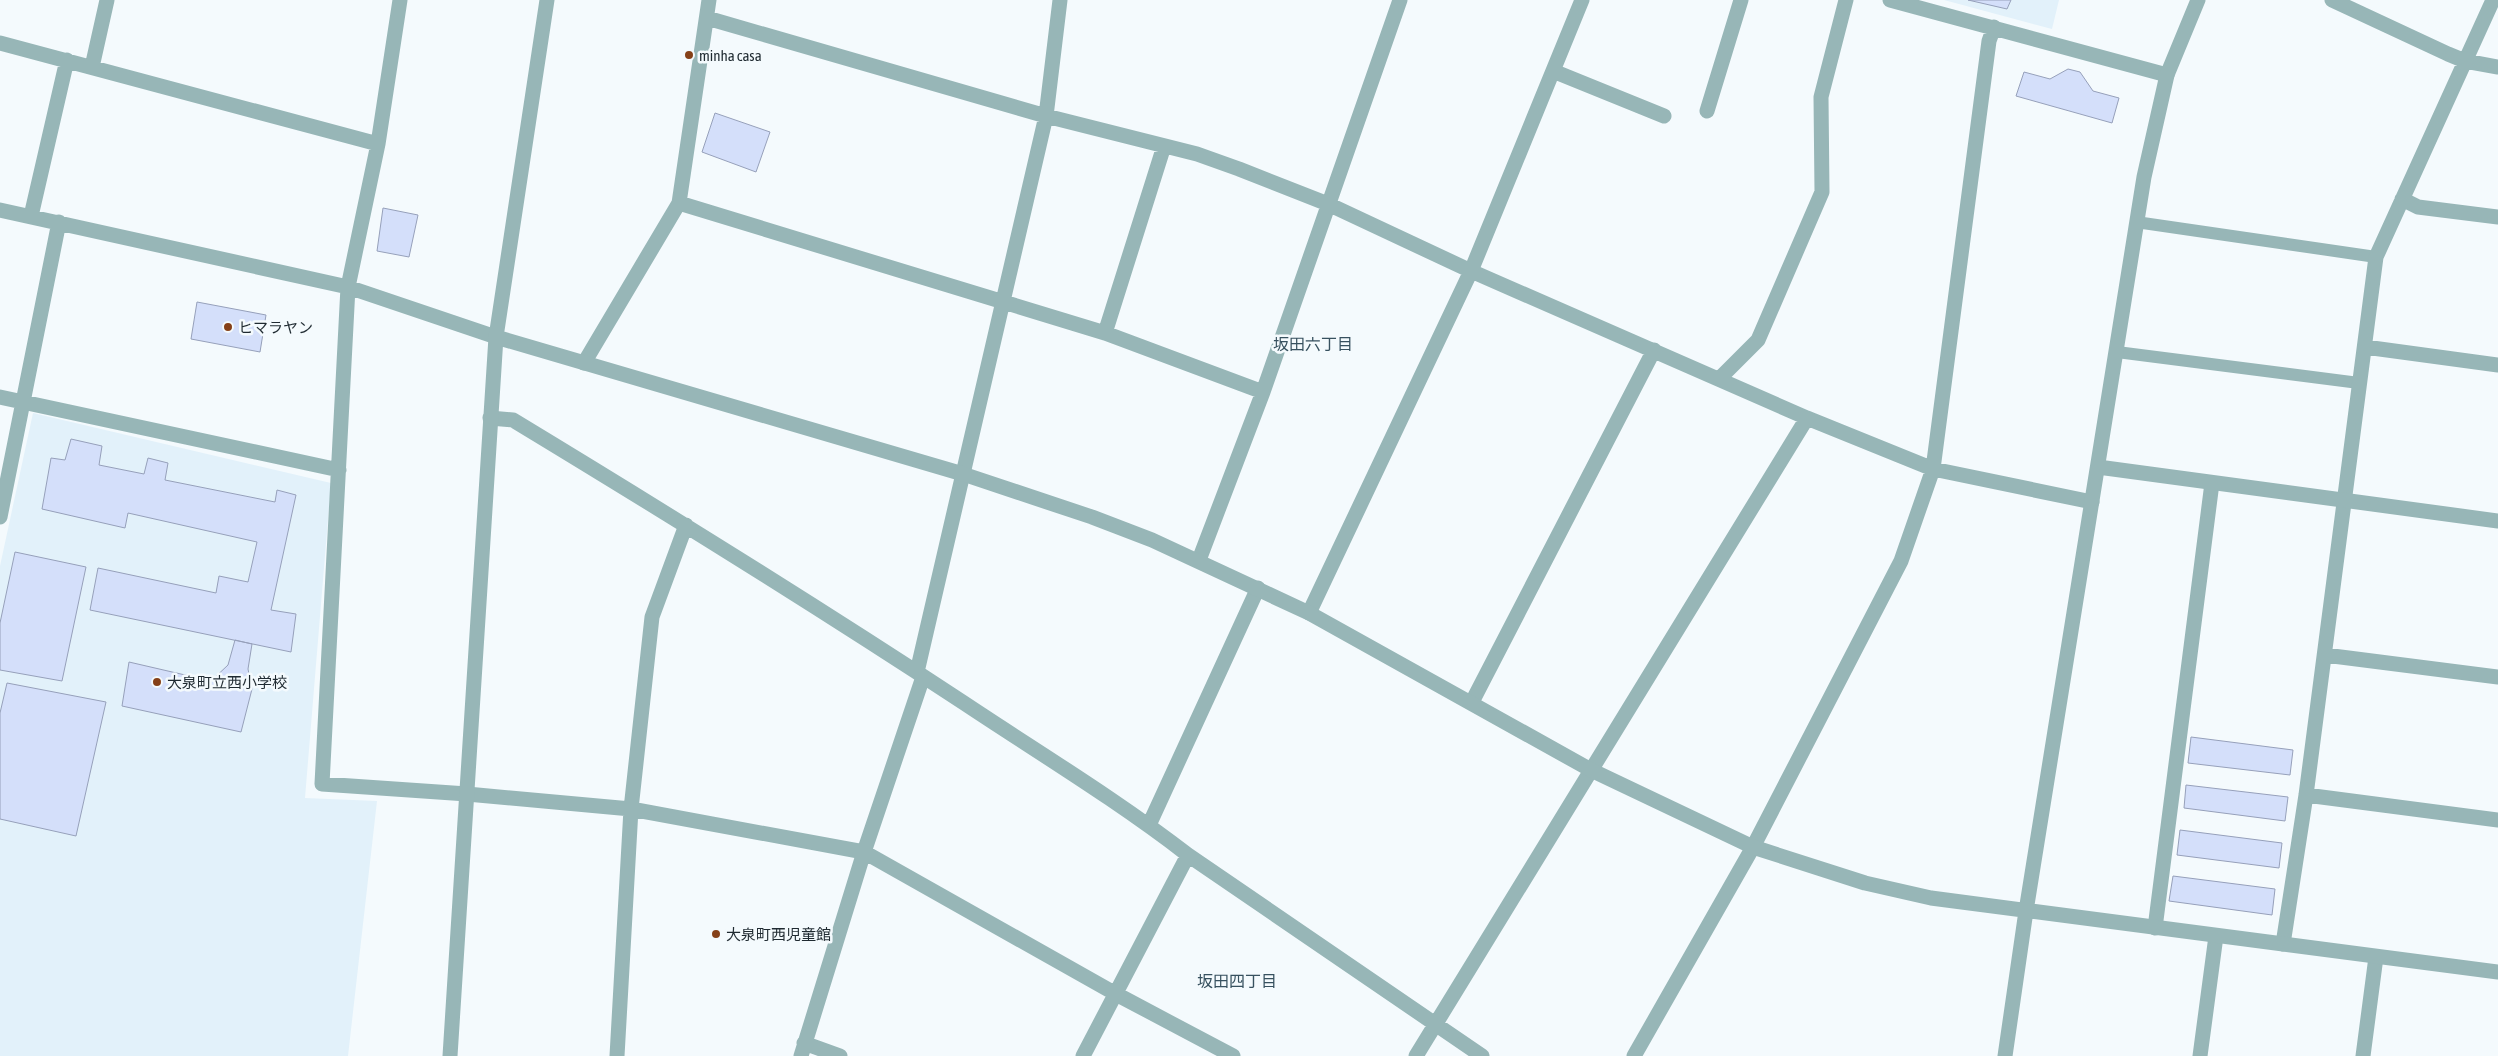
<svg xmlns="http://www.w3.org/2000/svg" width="2498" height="1056" viewBox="0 0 2498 1056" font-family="'Asap Condensed','Noto Sans JP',sans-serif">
<rect width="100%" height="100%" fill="#f4fafd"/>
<path fill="#e2f1fa" d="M1944,0h115l-7,29z
M33,413l298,70 -26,315 72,3 -29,255h-348v-490z"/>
<path fill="#d4dffa" stroke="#96a0ba" d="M1968,0h43l-4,9z
M2068,69l12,3 13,19 26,7 -7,25 -96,-27 8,-24 26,7z
M715,113l55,19 -14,40 -54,-20z
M383,208l35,7 -9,42 -32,-6z
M197,302l69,13 -6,37 -69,-13z
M71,439l31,7 -3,19 45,9 4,-16 20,5 -3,17 110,22 2,-12 19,5 -25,115 25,4 -5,38 -201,-42 8,-42 118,25 3,-17 29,6 9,-40 -129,-29 -3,15 -83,-19 9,-51 14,2z
M15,552l71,15 -24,114 -62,-11v-47z
M235,640l17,4 -4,25 4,20 -11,43 -119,-26 7,-44 82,19 17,-16z
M7,683l99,19 -30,134 -76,-17v-106z
M2191,737l102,13 -3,25 -102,-12z
M2186,785l102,12 -3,24 -101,-13z
M2180,830l102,13 -3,25 -102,-13z
M2173,876l102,13 -3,26 -103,-14z"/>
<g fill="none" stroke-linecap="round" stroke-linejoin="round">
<path stroke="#97b6b7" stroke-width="12" d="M2136,222l240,35
M2117,352l242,31"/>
<path stroke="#97b6b7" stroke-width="15" d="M400,0l-22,144 -30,143 -26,497 145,10 164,15 233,43 252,142 117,62
M1890,0l277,75
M2332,0l116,54 17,7 33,6
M707,18l339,98 151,38 42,15 89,35 143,67 336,147 126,51 159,33
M0,43l378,101
M92,67l15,-67
M1553,71l111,45
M1707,111l34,-111
M2402,199l16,8 80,10
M679,203l426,130 158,59
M0,210l348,77 148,50
M31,216l36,-156
M1105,333l59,-187
M2365,347l133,18
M584,363l95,-160 30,-203
M1719,379l39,-39 64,-148 -1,-95 25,-97
M0,397l339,73
M490,418l23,2c152,92 303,186 451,283 75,50 153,97 224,152l294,201
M0,517l59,-295
M1199,560l64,-168 137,-392
M1309,613l162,-342 111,-271
M2325,655l173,22
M917,672l129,-556 14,-116
M1472,702l182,-352
M2306,795l192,25
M1149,825l109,-237
M2155,928l57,-445
M2283,944l23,-149 70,-538 117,-257
M804,1043l36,13
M617,1056l14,-247 21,-192 34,-92
M801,1056l63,-204 59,-175
M1083,1056l105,-201
M1416,1056l391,-638
M1634,1056l119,-209 148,-286 32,-92 56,-428 5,-14
M2200,1056l16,-120
M2363,1056l13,-99"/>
<path stroke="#97b6b7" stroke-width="15" d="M496,337l467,137 129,43 60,23 157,73 282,157 162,77 112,36 66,15 567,74
M2098,467l400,54
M450,1056l46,-719 51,-337
M2005,1056l21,-145 118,-734 23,-102 31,-75"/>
</g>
<g fill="#854018" stroke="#f4fafd" stroke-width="2">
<circle cx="689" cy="55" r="5"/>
<circle cx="228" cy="327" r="5"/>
<circle cx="157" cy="682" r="5"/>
<circle cx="716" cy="934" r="5"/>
</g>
<g text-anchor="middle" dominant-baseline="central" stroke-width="5" stroke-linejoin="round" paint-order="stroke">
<g font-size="15" fill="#1f2a31" stroke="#f4fafd" text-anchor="start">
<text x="699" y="55">minha casa</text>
<text x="238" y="327">ヒマラヤン</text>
<text x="167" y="682">大泉町立西小学校</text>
<text x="726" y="934">大泉町西児童館</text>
</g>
<g font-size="16" fill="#37515f" stroke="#f4fafd">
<text x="1313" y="344">坂田六丁目</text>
<text x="1237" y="981">坂田四丁目</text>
</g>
</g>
</svg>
